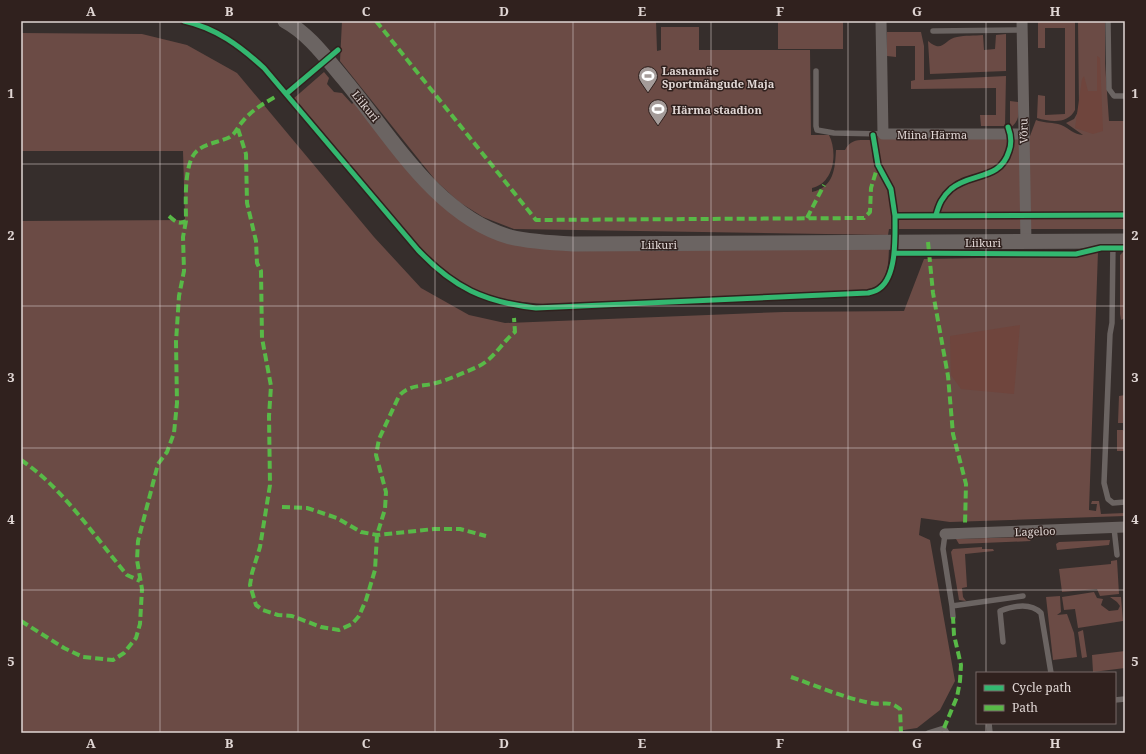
<svg xmlns="http://www.w3.org/2000/svg" width="1146" height="754" viewBox="0 0 1146 754" font-family="'Noto Serif',serif">
<rect width="100%" height="100%" fill="#362e2c"/>
<path fill="#6b4b45" d="M342,21h314l1,30 4,-1v-23h38v23h-16h127l1,85h18c9,18 5,48 -17,53v4c22,-5 23,-23 24,-42h9c6,-12 15,-10 27,-10l1,21 2,4 -1,-28 156,-1 6,-16c7,3 14,2 22,4 9,2 15,11 25,11l-17,-12 8,-4 5,-9 -1,-89h27v42l4,58h16v108h-236l-1,6 -374,-6 -31,-12 -24,-15 -23,-21 -96,-120z
M778,21h65v28h-65z
M1038,21h37v89c-7,14 -24,12 -38,8l1,-23 7,1v19l20,-1v-86h-20v20h-7z
M887,32h34l3,14v34l82,-4 -1,50h-24l-1,-11h16v-27l-85,1v-8l4,-1v-34h-19v11l-9,-1z
M21,33l121,1 45,11 50,28 137,164 47,51 48,27 36,8 279,-11 120,-1 20,-52 152,-3 22,-5 -9,259 7,1 1,-7h-6l1,-3h7l2,13 24,-1v3l-175,6 -29,-4 -2,17 11,5 25,141 -15,29 -23,18 -33,5h-863v-512l164,-1 -2,-69h-162z
M1006,34v37l-76,3 -2,-33c15,13 16,-2 29,-4 8,-2 17,-1 26,-2l1,15 11,-1 1,-14z
M324,72l5,6 -2,6 7,8 8,1 10,11 3,-3 51,64 92,72 391,11c-1,23 -1,38 -27,43l-319,13 -39,-4 -17,-5 -24,-11 -33,-24 -137,-161z
M1010,101l8,1c1,11 2,19 -8,26z
M1125,250v68l-4,2 -1,-6v-59z
M1125,395l-2,28h-5l1,-27z
M1117,430h6l2,3v18h-8z
M1026,537l5,4 -72,3 -3,-5z
M1110,540l-1,5 -52,5 -1,-6 3,-2z
M982,547v2h11l1,2 -29,3 2,33 -5,1 1,9 3,4 -7,-1 -8,-48 2,-3z
M1117,560l2,34 -19,2 -3,-7 -35,3 -3,-23 52,-5v-3z
M1094,592l3,6 6,1 -2,6 8,6 9,-1 2,-4 -3,-4 -7,-5h11l2,24 -45,7 -3,-19 -11,1 -2,-13z
M1060,596l1,16 -4,3 10,-1 7,19 3,24 -24,3 -7,-63z
M1083,630l4,27 -5,1 -4,-26z
M1125,651v17l-32,4 -1,-17z"/>
<path fill="#6f453d" d="M1097,56l3,2 3,73 -10,3 -18,-6 7,-49 2,-3 4,15h9z
M1020,325l-6,69 -53,-5 -10,-14 -1,-39z"/>
<g fill="none" stroke-linecap="round" stroke-linejoin="round">
<path stroke="#6b6462" stroke-width="5.5" d="M1108,21l1,68 5,7h11
M933,31l89,-1
M816,71v55l1,4 17,3 49,1
M1113,243l-1,80 -2,11 -6,149 4,16 5,4 12,-1
M1114,528l3,27
M945,534l-2,15 9,57 71,-10
M952,606l1,11
M1003,642l-3,-31c13,-5 30,-9 41,2l10,60
M1115,700l10,-1
M989,723l1,10
M928,733l16,-5 3,5"/>
<path stroke="#6b6462" stroke-width="11" d="M881,21l2,113h140
M1022,21l4,221
M945,534l180,-7"/>
<path stroke="#6b6462" stroke-width="15" d="M285,21c24,13 41,37 58,57 47,56 93,138 167,159 21,5 43,6 64,7l551,-3"/>
<path stroke="#58b947" stroke-width="4" stroke-dasharray="8 4" stroke-linecap="butt" d="M376,21l160,199 328,-2 6,-6 1,-24 7,-23
M238,129l8,25 1,49 9,38 1,22 4,8 1,67 9,48 -2,30 1,69 -10,62 -8,26 -2,12 6,20 7,5 15,5 14,1 29,11 18,3 13,-6 7,-8 7,-16 9,-30 2,-35 8,-26 1,-17 -10,-37 3,-16 20,-43c10,-12 23,-9 37,-13 14,-4 30,-11 43,-17 16,-8 23,-24 36,-34l-1,-14
M169,216c6,5 9,9 17,5 0,-18 -3,-60 12,-71 9,-7 22,-8 32,-13 6,-4 8,-11 13,-16 9,-11 20,-17 32,-24
M807,218l17,-33
M928,242l5,51 15,83 5,58 13,50 -1,41
M21,460c42,28 74,77 106,115l13,6
M282,507l25,1 30,10 24,14 16,3 57,-6h26l26,7
M21,621l43,27 19,9 30,3 11,-7 12,-15 4,-14 2,-35 -5,-29 1,-19 20,-77 9,-12 7,-19 3,-30 -1,-61 3,-46 5,-25 -1,-34 3,-16
M791,677c26,9 53,21 80,26 13,3 16,-4 29,6l1,24
M944,728l13,-31 3,-16 1,-16 -7,-30 -1,-18"/>
<g stroke="#30211e" stroke-width="8">
<path id="cycleway" d="M184,21c32,7 56,25 80,47l154,182c36,38 66,52 118,58l332,-15c4,-1 9,-2 12,-5 17,-13 15,-52 15,-72l230,-1
M286,94l52,-44
M873,135l5,30 13,24 4,27
M936,215c3,-11 6,-18 15,-26 20,-17 49,-8 58,-38 3,-8 2,-16 -1,-24
M894,253l182,1 25,-6h24"/>
</g>
<use href="#cycleway" stroke="#33b770" stroke-width="5"/>
</g>
<path fill="none" stroke="#e0d6d4" stroke-width="1" stroke-opacity="0.55" d="M160,21v712M298,21v712M435,21v712M573,21v712M711,21v712M848,21v712M986,21v652M21,164h1104M21,306h1104M21,448h1104M21,590h1104M986,723v10"/>
<defs>
<g id="stadium-pin" transform="scale(1)"><path d="M0 17L-7.5 6A9.5 9.5 0 1 1 7.5 6Z" fill="#a49b99" stroke="#30211e"/><path d="M0-5a6.5 5 0 1 0 0 10a6.5 5 0 1 0 0-10ZM-3.5-1.8h7v3.6h-7Z" fill="#fff"/></g>
</defs>
<g fill-rule="evenodd">
<use href="#stadium-pin" x="648" y="76"/>
<use href="#stadium-pin" x="658" y="109"/>
</g>
<g text-anchor="middle" dominant-baseline="central" stroke-width="3" stroke-linejoin="round" paint-order="stroke">
<g font-size="11" font-weight="bold" fill="#e0d6d4" stroke="#30211e" text-anchor="start">
<text x="662" y="70">Lasnamäe<tspan x="662" dy="13">Sportmängude Maja</tspan></text>
<text x="672" y="109">Härma staadion</text>
</g>
<g font-size="11" fill="#e0d6d4" stroke="#30211e">
<text transform="translate(366 106) rotate(51)">Liikuri</text>
<text transform="translate(1023 131) rotate(-91)">Võru</text>
<text x="932" y="134">Miina Härma</text>
<text x="983" y="242">Liikuri</text>
<text x="659" y="244">Liikuri</text>
<text transform="translate(1035 531) rotate(-2)">Lageloo</text>
</g>
</g>
<rect width="1146" height="754" fill="none" stroke="#30211e" stroke-width="44"/>
<rect x="976" y="672" width="140" height="52" fill="#30211e" stroke="#766967"/>
<rect x="984" y="685" width="20" height="6" fill="#33b770" stroke="#766967"/>
<text x="1012" y="692" font-size="12" fill="#e0d6d4">Cycle path</text>
<rect x="984" y="705" width="20" height="6" fill="#58b947" stroke="#766967"/>
<text x="1012" y="712" font-size="12" fill="#e0d6d4">Path</text>
<rect x="22" y="22" width="1102" height="710" fill="none" stroke="#e0d6d4" stroke-width="1.5"/>
<g font-size="13" text-anchor="middle" font-weight="bold" fill="#e0d6d4">
<text x="91" y="16">A</text>
<text x="229" y="16">B</text>
<text x="366" y="16">C</text>
<text x="504" y="16">D</text>
<text x="642" y="16">E</text>
<text x="780" y="16">F</text>
<text x="917" y="16">G</text>
<text x="1055" y="16">H</text>
<text x="11" y="98">1</text>
<text x="1135" y="98">1</text>
<text x="11" y="240">2</text>
<text x="1135" y="240">2</text>
<text x="11" y="382">3</text>
<text x="1135" y="382">3</text>
<text x="11" y="524">4</text>
<text x="1135" y="524">4</text>
<text x="11" y="666">5</text>
<text x="1135" y="666">5</text>
<text x="91" y="748">A</text>
<text x="229" y="748">B</text>
<text x="366" y="748">C</text>
<text x="504" y="748">D</text>
<text x="642" y="748">E</text>
<text x="780" y="748">F</text>
<text x="917" y="748">G</text>
<text x="1055" y="748">H</text>
</g>
</svg>
